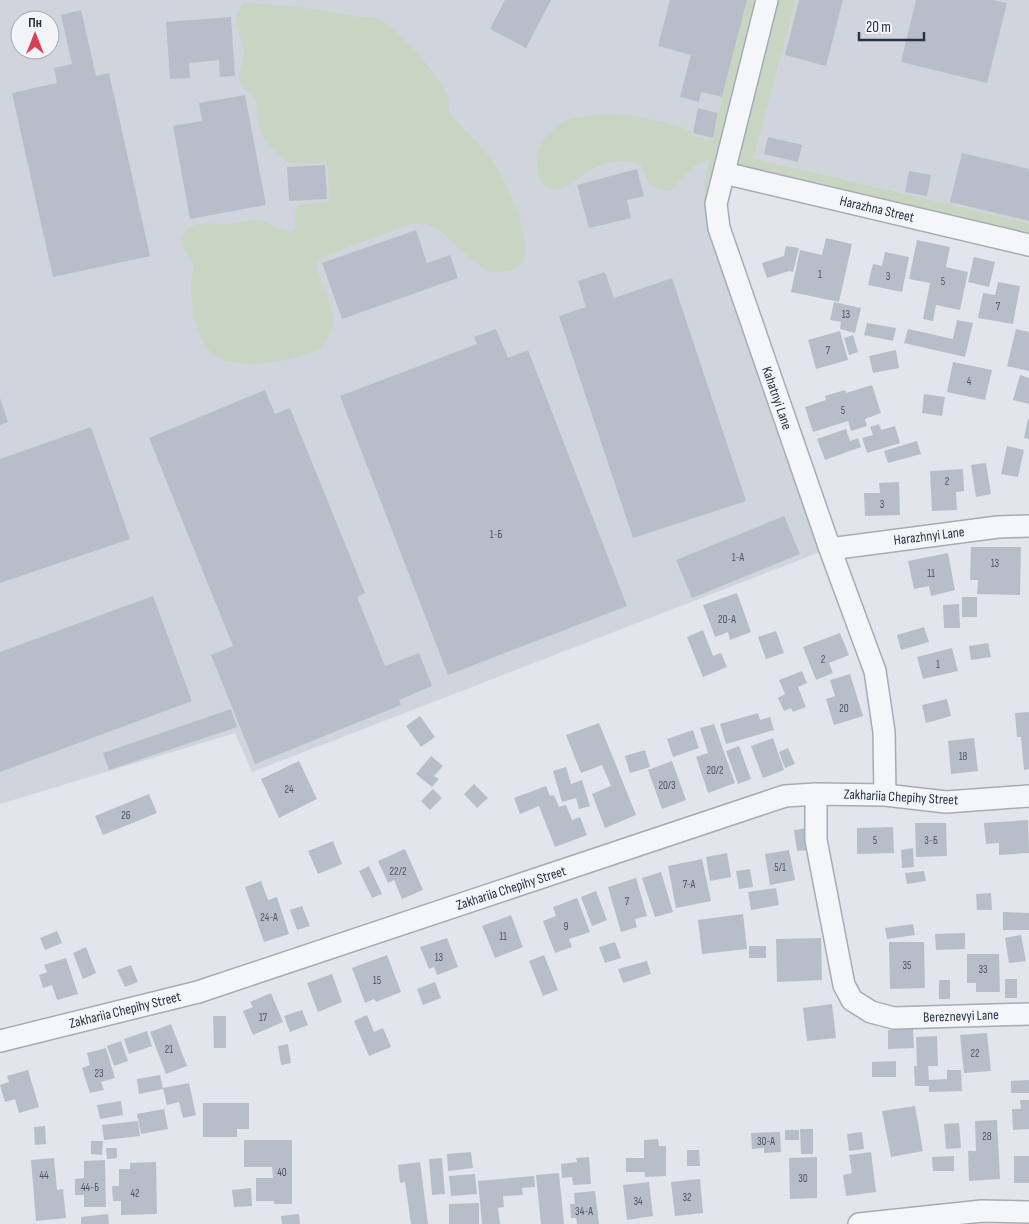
<svg xmlns="http://www.w3.org/2000/svg" width="1029" height="1224" viewBox="0 0 1029 1224" font-family="'Sofia Sans Condensed',sans-serif">
<rect width="100%" height="100%" fill="#e2e5eb"/>
<path fill="#cfd4dd" fill-rule="evenodd" d="M0,0h747l-25,97 -17,82 118,372 -571,221 -17,-39 -235,71zM20,20h30v30h-30z
M796,0h233v223l-275,-65z"/>
<path fill="#c7d5c2" d="M747,0h12l-49,194 113,357 -119,-343 1,-29 4,-19c-16,4 -27,14 -35,29l-9,2 -15,-6 -9,-20c-17,-8 -42,-2 -57,9 -10,8 -19,18 -34,14 -18,-6 -14,-34 -7,-47 4,-7 18,-19 26,-21 43,-12 74,-3 115,8l5,3 4,5 20,4 9,-43z
M775,0h21l-42,158 275,65v17l-286,-70 -5,-5 -1,-7z
M244,3c37,0 73,7 109,13 7,2 15,0 23,2 18,5 67,61 72,80 2,5 -1,10 2,15 10,13 23,24 33,36 23,29 46,75 41,112l-12,9 -14,2h-10l-24,-19 -23,-22 -14,-7h-17l-90,34 -4,7c3,14 18,42 17,55 0,10 -6,23 -15,30 -3,2 -10,3 -14,5 -23,7 -64,15 -87,2 -24,-15 -30,-68 -23,-92l-13,-21c3,-28 29,-19 49,-20 9,0 18,-5 27,-4 12,1 23,13 36,11l4,-5c-3,-9 -3,-14 3,-22l26,-2 3,-3 -1,-31 -3,-6 -31,2 -9,-3 -21,-21 -4,-12 -4,-25 -4,-9 -6,-3 -7,-11c0,-10 6,-19 5,-28 -1,-20 -17,-31 0,-49z"/>
<path fill="#b8bec9" d="M505,0h46l-25,48 -36,-19z
M670,0h77l-25,97 -21,-5 -2,10 -19,-5 11,-42 -33,-9z
M799,0h44l-17,66 -41,-11z
M916,0h77l14,3 -20,80 -86,-21z
M81,10l15,66 13,-3 41,183 -97,21 -41,-184 45,-10 -3,-15 18,-4 -11,-49z
M231,17l4,59 -15,1 -1,-17 -30,3 1,15 -20,1 -4,-57z
M245,95l21,110 -76,14 -17,-93 29,-5 -3,-18z
M698,108l20,5 -5,25 -20,-5z
M768,137l34,8 -4,17 -34,-8z
M962,153l67,16v52l-79,-19z
M325,165l2,34 -38,2 -2,-34z
M637,169l7,27 -17,4 4,18 -42,10 -12,-43z
M909,171l22,4 -4,21 -22,-4z
M416,230l11,33 23,-8 8,23 -116,41 -20,-56z
M826,238l26,6 -13,58 -48,-10 9,-42 22,5z
M917,240l33,7 -4,20 22,5 -8,38 -24,-5 -3,16 -10,-2 7,-36 -21,-4z
M786,246l13,2 -6,24 -4,-1 -22,7 -5,-15 22,-7z
M885,252l24,5 -7,35 -34,-7 5,-21 9,2z
M974,257l21,5 -6,25 -21,-5z
M605,272l9,26 58,-20 74,223 -113,37 -74,-222 27,-9 -8,-26z
M998,282l22,4 -7,38 -35,-6 5,-25 12,2z
M834,302l27,6 -6,25 -15,-4 1,-7 -11,-2z
M957,320l16,3 -8,34 -61,-14 4,-14 45,10z
M867,323l29,5 -3,13 -29,-6z
M496,329l12,29 20,-8 99,256 -179,69 -108,-279 137,-52 -3,-7z
M1016,329l13,3v39l-22,-5z
M840,331l8,29 -32,9 -8,-29z
M853,335l5,17 -9,3 -5,-17z
M896,350l3,18 -26,5 -4,-17z
M953,362l39,8 -7,30 -38,-8z
M1020,375l9,3v26l-16,-4z
M872,385l9,28 -16,6 2,7 -16,5 -3,-10 -35,11 -8,-25 21,-7 -1,-4 20,-6 1,3z
M265,390l10,24 15,-6 75,185 -8,4 28,69 34,-13 13,33 -33,14 2,5 -146,59 -44,-109 22,-9 -84,-208z
M924,394l21,3 -3,19 -20,-3z
M0,398l8,24 -8,3z
M1028,419h1v20l-5,-1z
M879,424l2,6 14,-4 5,17 -33,10 -5,-15 11,-3 -3,-8z
M91,427l39,112 -130,44v-124z
M846,429l4,12 8,-3 3,9 -36,13 -8,-21z
M917,441l4,13 -33,9 -4,-12z
M1007,446l17,4 -6,27 -17,-3z
M986,463l5,31 -15,3 -5,-32z
M963,469l1,22 -8,1 1,18 -25,1 -2,-40z
M899,482l1,33 -35,1 -1,-23h16l-1,-10z
M784,516l16,38 -108,44 -16,-38z
M971,547h50l-1,48 -43,-1 1,-14h-8z
M948,553l7,37 -24,6 -2,-10 -15,3 -6,-28z
M737,593l14,39 -21,8 -2,-8 -13,5 -12,-32z
M153,596l39,105 -192,71v-120z
M962,597h15v20h-15z
M959,604l1,24h-16l-1,-23z
M924,627l5,15 -28,8 -4,-15z
M703,630l10,26 8,-3 6,14 -24,10 -16,-40z
M776,631l8,22 -18,6 -8,-22z
M840,633l9,22 -20,8 4,10 -17,7 -13,-33z
M988,643l3,14 -20,3 -2,-14z
M952,648l6,23 -35,8 -6,-22z
M802,671l5,12 -9,4 8,20 -13,5 -2,-4 -7,3 -6,-13 7,-4 -6,-14z
M850,674l13,42 -29,9 -8,-26 9,-3 -5,-16z
M947,699l4,17 -25,7 -4,-18z
M231,709l6,18 -128,43 -6,-17z
M1029,712v57l-5,1 -3,-33h-4l-2,-24z
M758,713l2,7 10,-3 4,13 -48,14 -6,-20z
M420,716l15,21 -14,10 -15,-21z
M599,723l37,92 -31,13 -13,-34 19,-8 -9,-21 -21,8 -15,-38z
M714,724l21,59 -27,10 -12,-36 12,-4 -8,-25z
M693,730l6,18 -26,9 -6,-18z
M773,738l11,32 -21,8 -12,-32z
M974,738l4,33 -27,3 -3,-33z
M739,746l12,33 -13,5 -12,-33z
M788,748l7,16 -10,4 -6,-16z
M645,750l5,17 -20,6 -5,-17z
M431,756l12,10 -9,10 5,3 -7,8 -16,-13z
M299,761l18,38 -38,19 -18,-39z
M672,761l14,39 -24,9 -14,-39z
M566,767l5,17 11,-4 8,26 -11,3 -3,-11 -14,4 -9,-31z
M474,784l14,14 -11,10 -13,-14z
M546,786l4,10 4,-1 5,12 7,-2 6,15 8,-3 7,18 -32,12 -16,-41 -19,8 -6,-16z
M433,789l9,9 -12,12 -9,-9z
M149,794l8,19 -54,22 -8,-19z
M1028,820l1,33 -30,2v-12l-13,1 -2,-21z
M915,823h31l1,33 -31,1z
M893,827l1,26 -37,1v-26z
M807,828l3,22 -13,1 -3,-21z
M333,841l9,23 -24,10 -10,-23z
M913,848l1,19 -12,1 -1,-18z
M405,849l18,41 -21,9 -8,-19 -6,3 -10,-22z
M789,850l6,30 -25,5 -5,-31z
M727,853l4,24 -21,4 -4,-24z
M702,859l9,42 -35,7 -8,-42z
M369,866l13,28 -10,4 -13,-27z
M750,869l3,18 -14,2 -3,-18z
M924,871l2,10 -19,3 -2,-11z
M661,872l12,40 -18,5 -13,-39z
M636,878l11,38 -12,3 2,8 -16,5 -13,-45z
M261,881l7,19 9,-3 12,37 -25,8 -19,-55z
M776,888l3,17 -28,5 -3,-18z
M596,891l11,29 -15,6 -11,-29z
M991,893l1,17h-15l-1,-16z
M577,898l13,34 -21,7 3,8 -17,6 -12,-32 13,-5 -3,-9z
M302,906l8,20 -13,4 -7,-20z
M1003,912l26,1v17h-26z
M743,914l4,35 -45,5 -4,-34z
M511,915l12,32 -28,11 -13,-32z
M913,924l2,11 -28,4 -2,-11z
M57,931l5,12 -17,7 -5,-12z
M965,933v16l-29,1 -1,-16z
M1021,935l5,26 -17,2 -4,-25z
M447,938l11,29 -21,8 -3,-8 -5,2 -9,-22z
M821,938l1,42 -45,2 -1,-43z
M615,942l6,16 -16,5 -6,-16z
M889,942h35l1,46 -35,1z
M749,946h17v12h-17z
M86,947l10,26 -13,6 -10,-26z
M967,954h32l1,38h-24v-9h-9z
M387,955l14,37 -25,10 -2,-3 -9,4 -13,-35z
M544,955l14,35 -15,6 -14,-35z
M66,958l12,36 -21,6 -5,-15 -9,3 -4,-13 8,-3 -3,-7z
M647,961l4,13 -28,9 -5,-14z
M131,965l7,17 -13,5 -8,-17z
M332,974l10,28 -24,10 -11,-29z
M1005,979h12v19h-12z
M939,980h11v19h-11z
M435,982l6,16 -18,7 -6,-16z
M271,993l12,29 -30,13 -10,-24 10,-4 -3,-5z
M832,1004l4,34 -29,3 -4,-33z
M302,1010l6,15 -18,7 -6,-16z
M367,1015l7,17 9,-4 8,19 -22,9 -15,-35z
M213,1016h13v32h-12z
M171,1024l16,42 -21,8 -16,-42z
M913,1029l1,19 -26,1v-19z
M147,1031l5,15 -23,8 -5,-15z
M987,1033l4,38 -27,2 -4,-38z
M937,1036l1,30h-10l1,14 18,-1v-9h14l1,21 -33,1v-6h-14l-1,-20h3l-1,-29z
M121,1041l7,20 -14,5 -7,-20z
M288,1044l3,19 -10,2 -3,-19z
M106,1048l9,30 -14,4 3,8 -14,3 -8,-25 8,-3 -3,-12z
M896,1061v16h-24v-15z
M28,1070l11,37 -20,6 -4,-14 -10,3 -5,-17 9,-3 -2,-6z
M160,1075l3,14 -24,5 -2,-15z
M1029,1080v13h-18v-12z
M189,1083l7,32 -13,3 -4,-16 -12,3 -4,-17z
M1020,1100h9v29l-16,1 -1,-21h9z
M121,1101l2,14 -23,4 -3,-14z
M203,1103h46v26h-12v8h-34z
M915,1106l8,45 -32,6 -9,-46z
M164,1109l4,20 -27,5 -4,-20z
M997,1120l3,59 -31,2 -1,-30h8l-1,-30z
M138,1121l2,15 -36,4 -2,-15z
M959,1123l2,25 -15,1 -2,-25z
M45,1126l1,18 -11,1 -1,-18z
M800,1129h13v25h-12z
M785,1130h14v10h-14z
M780,1132l1,20 -17,1v-5l-12,1 -1,-16z
M862,1132l2,17 -15,2 -2,-17z
M658,1139l1,7h7v30l-21,1v-5h-19v-14h18v-18z
M244,1140h48v64h-18v-3h-18v-23h17l-1,-11h-28z
M91,1141h12l-1,14 -11,-1z
M106,1148h11v10l-10,1z
M687,1150h12l1,16h-13z
M471,1152l2,16 -25,3 -1,-17z
M871,1152l5,40 -30,4 -3,-21 9,-2 -3,-18z
M954,1156v15h-21l-1,-14z
M1014,1156h15v27h-15z
M589,1157l2,27 -18,1 -1,-8 -10,1 -1,-14 16,-2 -1,-4z
M817,1157v41l-27,1 -1,-41z
M54,1158l3,32 6,-1 3,29 -30,3 -5,-61z
M442,1158l3,36 -13,1 -3,-36z
M105,1160l1,47h-22v-12h-9v-16l9,-1v-17z
M156,1162l1,52 -36,1v-14h-8l-1,-15h7v-17h11v-6z
M420,1162l8,62h-17l-6,-42 -5,1 -2,-18z
M559,1173l5,51h-23l-5,-49z
M475,1174l2,20 -26,2 -2,-20z
M534,1176l1,11 -13,1 1,7 -20,1 1,11 -6,1 2,16h-18l-4,-43z
M700,1179l3,34 -28,3 -4,-34z
M649,1182l4,34 -26,4 -4,-35z
M251,1188l1,18 -18,1 -2,-17z
M595,1191l4,33h-22l-1,-6h-5l-1,-14h5l-1,-11z
M479,1203v21h-30v-20z
M108,1214l1,10h-28v-7z
M299,1214l1,10h-18l-1,-8z"/>
<g fill="none" stroke-linecap="round" stroke-linejoin="round">
<g stroke="#a6acb6" stroke-width="24">
<path id="minor" d="M767,0l-51,204 3,24 111,321 45,122 9,61 1,63
M724,173l305,72
M830,549l168,-22 31,-1
M816,794v46l28,145 8,15 19,12 23,6 135,-4
M0,1041l198,-49 587,-196 31,-2 69,1 61,7 83,-6
M859,1224l123,-13 47,1"/>
</g>
<use href="#minor" stroke="#f5f6f9" stroke-width="21"/>
</g>
<g text-anchor="middle" dominant-baseline="central" stroke-width="4.5" stroke-linejoin="round" paint-order="stroke">
<g font-size="11" fill="#4c5565">
<text x="820" y="274">1</text>
<text x="888" y="276">3</text>
<text x="943" y="281">5</text>
<text x="998" y="306">7</text>
<text x="846" y="314">13</text>
<text x="828" y="350">7</text>
<text x="969" y="381">4</text>
<text x="843" y="410">5</text>
<text x="947" y="481">2</text>
<text x="882" y="504">3</text>
<text x="496" y="534">1-Б</text>
<text x="738" y="557">1-А</text>
<text x="995" y="563">13</text>
<text x="931" y="573">11</text>
<text x="727" y="619">20-А</text>
<text x="823" y="659">2</text>
<text x="938" y="664">1</text>
<text x="844" y="708">20</text>
<text x="963" y="756">18</text>
<text x="715" y="770">20/2</text>
<text x="667" y="785">20/3</text>
<text x="289" y="789">24</text>
<text x="126" y="815">26</text>
<text x="875" y="840">5</text>
<text x="931" y="840">3-Б</text>
<text x="780" y="867">5/1</text>
<text x="398" y="871">22/2</text>
<text x="689" y="884">7-А</text>
<text x="627" y="901">7</text>
<text x="269" y="917">24-А</text>
<text x="566" y="926">9</text>
<text x="503" y="936">11</text>
<text x="439" y="957">13</text>
<text x="907" y="965">35</text>
<text x="983" y="969">33</text>
<text x="377" y="980">15</text>
<text x="263" y="1017">17</text>
<text x="169" y="1049">21</text>
<text x="975" y="1053">22</text>
<text x="99" y="1073">23</text>
<text x="987" y="1136">28</text>
<text x="766" y="1141">30-А</text>
<text x="282" y="1172">40</text>
<text x="44" y="1175">44</text>
<text x="803" y="1178">30</text>
<text x="90" y="1187">44-Б</text>
<text x="135" y="1193">42</text>
<text x="687" y="1197">32</text>
<text x="638" y="1201">34</text>
<text x="584" y="1211">34-А</text>
</g>
<g font-size="14" fill="#283244" stroke="#f2f4f8">
<text transform="translate(877 209) rotate(13)">Harazhna Street</text>
<text transform="translate(777 398) rotate(71)">Kahatnyi Lane</text>
<text transform="translate(929 536) rotate(-7)">Harazhnyi Lane</text>
<text transform="translate(901 797) rotate(3)">Zakhariia Chepihy Street</text>
<text transform="translate(511 888) rotate(-18)">Zakhariia Chepihy Street</text>
<text transform="translate(125 1010) rotate(-14)">Zakhariia Chepihy Street</text>
<text transform="translate(961 1016) rotate(-2)">Bereznevyi Lane</text>
</g>
</g>
<g transform="translate(35 35)"><circle r="24" fill="#f2f4f8" stroke="#a1a6b0"/>
<path d="M0-4L9 19L0 12L-9 19Z" fill="#d74055"/>
<text y="-8" font-size="14" font-weight="bold" text-anchor="middle" fill="#283244">Пн</text>
</g>
<path d="M859 32v8h65v-8" fill="none" stroke="#283244" stroke-width="2.5"/>
<text x="866" y="32" font-size="15" fill="#283244" stroke="#f2f4f8" stroke-width="4" paint-order="stroke">20 m</text>
</svg>
